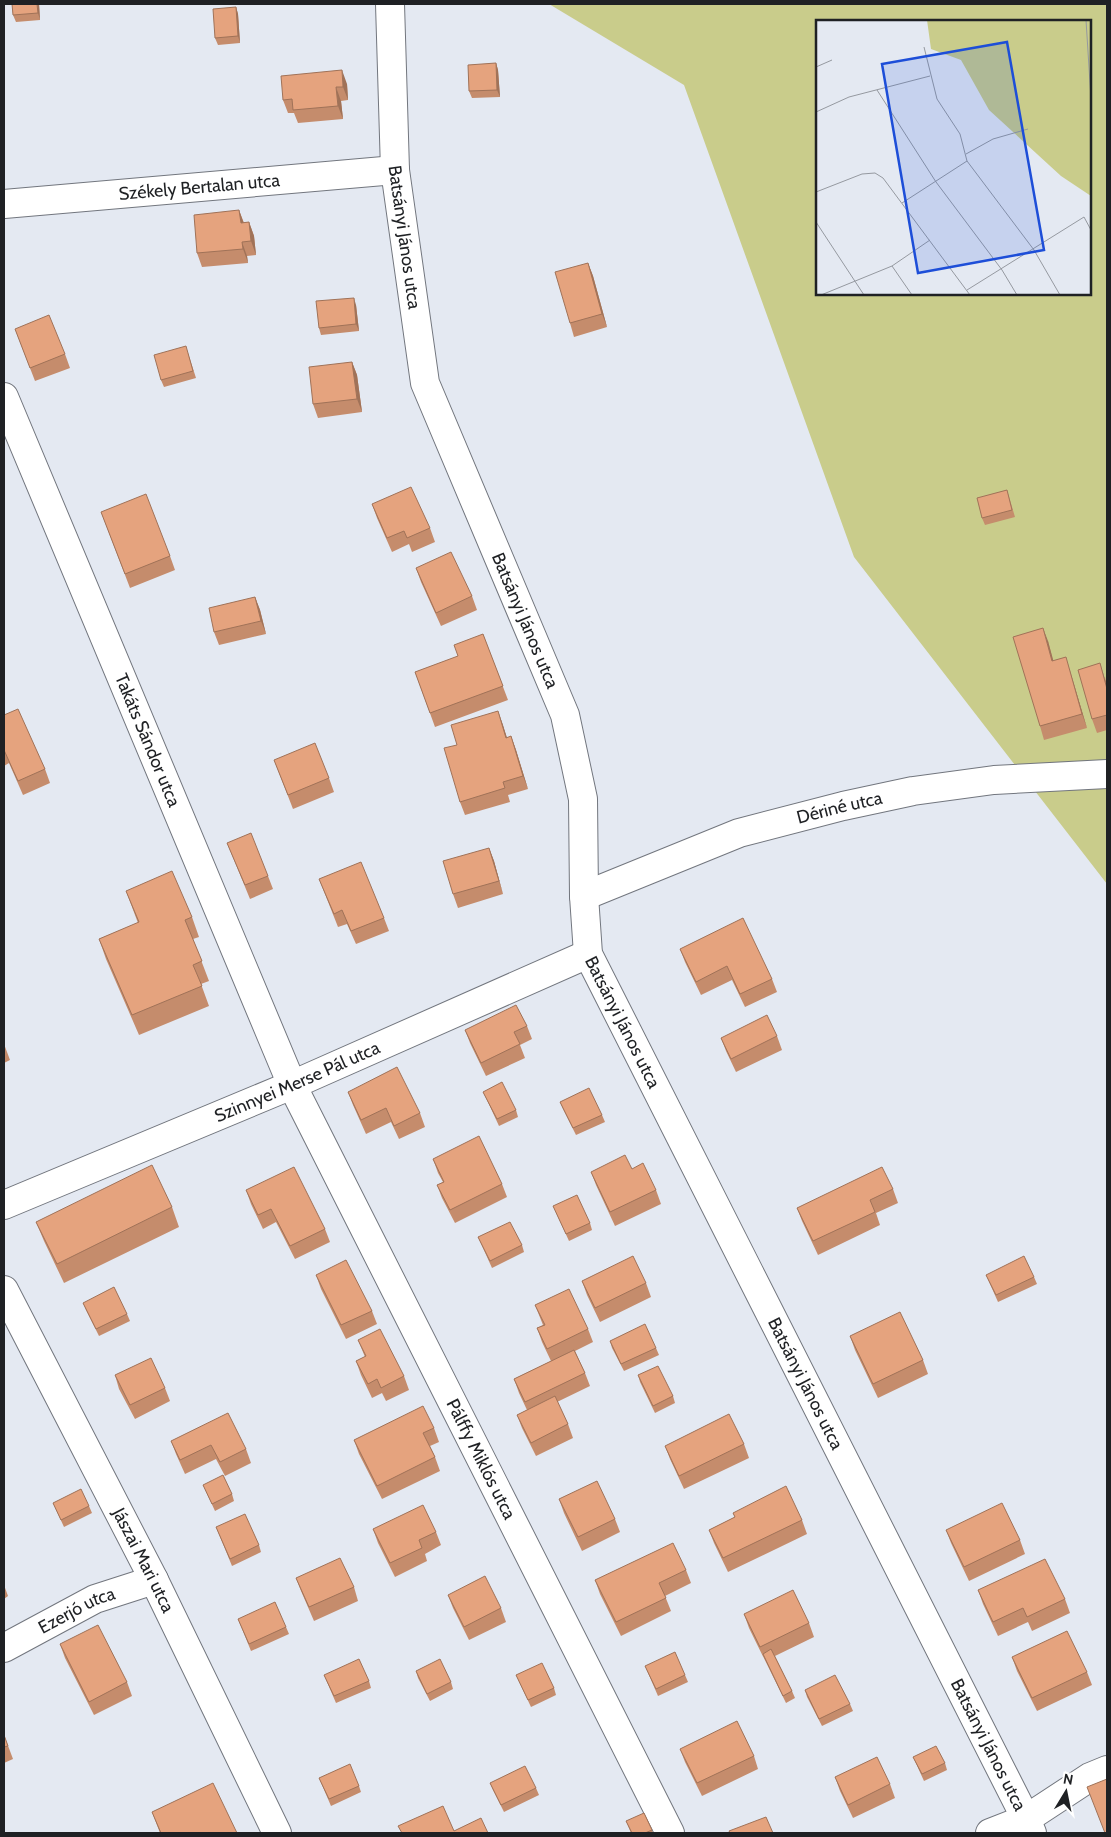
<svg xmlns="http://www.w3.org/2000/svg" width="1111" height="1837" viewBox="0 0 1111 1837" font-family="Cabin,sans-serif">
<rect width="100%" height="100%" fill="#e4e9f2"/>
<path fill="#c9cc8b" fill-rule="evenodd" d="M549,4h558v880l-253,-327 -170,-472zM817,21h273v273h-273z"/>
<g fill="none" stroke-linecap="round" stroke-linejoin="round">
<g stroke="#72767e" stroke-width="30">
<g id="minor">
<path id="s1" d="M390,4l5,166 30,213 140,332 18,84 1,97 4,58 438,865 6,14"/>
<path id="s2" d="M4,204l391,-34"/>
<path id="s3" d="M4,397l288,688 378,748"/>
<path id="s4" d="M584,896l155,-63 104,-27 70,-15 81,-11 113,-6"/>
<path id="s5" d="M4,1205l288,-120 296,-131"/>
<path id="s6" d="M4,1290l150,290 123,253"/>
<path id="s7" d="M4,1648l91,-49 59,-19"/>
<path d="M990,1833l36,-14 64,-42 17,-7"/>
</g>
</g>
<use href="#minor" stroke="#fff" stroke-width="28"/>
</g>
<path fill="#c58c6c" d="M12,4h27l1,16 -24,2 -3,-7z
M236,7l2,7 2,29 -22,2 -3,-7z
M496,63l2,7 2,27 -28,1 -3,-7z
M347,84l1,16 -7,1 2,18 -45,4 -4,-10h-6l-5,-13z
M239,210l5,13 5,-1 5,14 2,19 -9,1 1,7 -46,4 -5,-14z
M588,263l5,13 14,51 -33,10 -4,-14z
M356,305l3,26 -38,4 -2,-7z
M15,329l50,25 5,14 -35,13z
M188,353l8,25 -32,9 -3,-7z
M352,362l5,13 5,37 -44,6 -5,-14z
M1007,490l8,27 -30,8 -3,-7z
M372,504l58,24 5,14 -23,10 -3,-8 -17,8 -15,-34z
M101,512l69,44 5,14 -45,18z
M416,568l56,28 5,14 -36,16 -20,-44z
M255,597l5,13 6,24 -47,11 -5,-13z
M483,634l25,66 -73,27 -20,-55 43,-15z
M1048,641l5,20 17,10 17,57 -43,12 -4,-14z
M1105,677l2,9v44l-10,3 -5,-14z
M498,711l9,27 4,-2 5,14 12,39 -20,6 2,7 -45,13 -5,-13 -3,-57z
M4,715l41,54 5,14 -27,12 -14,-32 -5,3z
M274,760l55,18 5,14 -41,17z
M227,843l41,33 5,13 -23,10z
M489,848l5,13 9,33 -45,14 -5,-14z
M319,879l65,39 5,13 -33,13 -9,-20 -9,3z
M126,891l66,26 7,20 -6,2 16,42 -8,3 8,22 -70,29 -33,-76 -7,-20 39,-16z
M680,949l92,30 5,13 -32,15 -13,-27 -31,15 -16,-33z
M527,1026l5,13 -12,6 5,13 -39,18 -16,-33 -5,-13z
M777,1036l5,14 -46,22 -10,-21 -5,-13z
M4,1044l6,16 -6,3z
M348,1092l72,21 5,14 -26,12 -8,-17 -25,12 -13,-29z
M483,1092l33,18 2,7 -19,9 -13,-28z
M560,1102l42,13 3,7 -29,13 -13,-26z
M433,1159l69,25 5,13 -52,26 -13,-25 -5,-13 6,-3 -5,-9z
M591,1172l65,18 5,14 -46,22 -19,-41z
M893,1189l5,14 -22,10 4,12 -62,30 -16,-34 -5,-13z
M246,1190l79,39 5,13 -35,17 -19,-37 -13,7 -12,-25z
M553,1206l37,17 2,7 -23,11z
M172,1207l7,20 -115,56 -20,-42 -8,-19z
M478,1237l44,8 2,7 -32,16z
M316,1275l56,36 5,13 -31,15 -25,-50z
M986,1275l48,2 3,7 -39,18z
M582,1281l64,2 5,14 -51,25 -13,-27z
M83,1303l44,11 3,7 -31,15 -13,-26z
M535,1305l53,24 5,13 -18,9 10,22 5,13 -33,16 11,22 5,14 -37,18 -14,-28 -5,-13 10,-5 -8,-17 -5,-14 37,-18 -9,-19 -5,-14 6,-3z
M850,1336l73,24 5,14 -50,24 -23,-48z
M358,1340l46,36 5,14 -23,11 -4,-8 -10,5 -11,-23 -5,-14 9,-4z
M610,1341l46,7 3,7 -35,16 -12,-23z
M115,1375l50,13 5,13 -35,18 -16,-30z
M638,1375l35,21 2,7 -20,10 -15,-31z
M434,1428l5,14 -9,4 5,11 5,14 -58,28 -23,-45 -5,-14z
M171,1441l75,8 5,14 -26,13 -9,-17 -31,15 -9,-20z
M744,1444l5,14 -65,31 -14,-30 -5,-13z
M203,1485l29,9 2,7 -19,10z
M559,1499l56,20 5,13 -38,19 -18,-38z
M53,1503l36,3 3,7 -28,14z
M733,1513l69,7 5,14 -79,38 -14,-29 -5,-13 26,-13z
M216,1527l43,18 2,7 -29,14z
M373,1529l63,3 5,13 -16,9 2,7 -32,16 -17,-34z
M946,1530l74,10 5,14 -56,27 -18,-38z
M686,1570l5,13 -26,13 6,15 -50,25 -21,-42 -5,-14z
M296,1578l58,9 4,14 -44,20 -13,-30z
M4,1585l4,11 -4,3z
M978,1590l87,9 5,14 -38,18 -4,-9 -30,14 -15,-32z
M448,1595l53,13 5,14 -37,18 -16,-32z
M744,1614l65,9 5,14 -39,19 17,35 3,7 -9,5 -37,-75z
M238,1619l48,8 3,7 -38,17z
M60,1644l67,38 5,14 -38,19 -29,-57z
M1012,1657l75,15 5,13 -55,26 -20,-40z
M645,1666l40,9 3,7 -30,14z
M416,1671l35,11 2,7 -23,12 -12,-23z
M324,1675l45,6 2,7 -35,15z
M516,1675l38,13 2,7 -25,12z
M805,1690l45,14 3,7 -31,15 -15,-29z
M4,1735l9,24 -9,4z
M680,1749l74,7 4,13 -56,27 -17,-34z
M913,1757l32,6 2,7 -23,11z
M835,1777l55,7 5,14 -42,20 -13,-27z
M319,1778l40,8 2,6 -30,14z
M490,1783l46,5 3,7 -35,17 -11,-22z
M152,1812l85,21h-77z
M626,1821l26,9 1,3h-22z"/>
<path fill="#a07258" d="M37,4h2l1,16 -2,-7z
M236,7l2,7 2,29 -2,-7z
M496,63l2,7 2,27 -3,-7z
M342,70l5,14 1,16 -5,-13z
M336,87l5,14 2,18 -5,-13z
M239,210l5,14 -3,-1z
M249,222l5,14 2,19 -5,-14z
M242,242l5,14 1,7 -5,-14z
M588,263l5,13 14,51 -5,-13z
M354,298l2,7 3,26 -3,-7z
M352,362l5,13 5,37 -5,-13z
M255,597l5,13 6,24 -5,-13z
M1043,628l5,13 9,33 -5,-13z
M1066,657l4,14 17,57 -5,-14z
M1100,663l7,23v3z
M498,711l5,14 8,26 -5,-13z
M511,736l5,14 12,39 -5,-13z
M489,848l5,13 9,33 -4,-13z"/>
<path fill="#e5a37e" stroke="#a07258" d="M12,4h25l1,9 -25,2z
M236,7l2,29 -23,2 -2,-29z
M496,63l1,27 -28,1 -1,-26z
M342,70l1,17h-7l2,19 -45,4 -1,-11 -9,1 -2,-24z
M239,210l2,13 8,-1 2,19 -9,1 1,7 -46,4 -3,-38z
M588,263l14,51 -32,9 -15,-51z
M354,298l2,26 -37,4 -3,-27z
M49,315l16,39 -35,14 -15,-39z
M186,346l7,25 -32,9 -7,-25z
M352,362l5,37 -44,5 -4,-37z
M411,487l19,41 -23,10 -3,-7 -17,7 -15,-34z
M1007,490l5,20 -30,8 -5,-20z
M146,494l24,62 -45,18 -24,-62z
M451,552l21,44 -36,17 -20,-45z
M255,597l6,24 -47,11 -5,-24z
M1043,628l9,33 14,-4 16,57 -42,12 -27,-89z
M483,634l20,52 -73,27 -15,-41 43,-16 -4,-11z
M1100,663l7,26v26l-15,4 -14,-49z
M18,709l27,60 -27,12 -14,-31v-35z
M498,711l8,27 5,-2 12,40 -20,6 2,6 -45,14 -16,-54 13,-3 -6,-20z
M315,743l14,35 -41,17 -14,-35z
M251,833l17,43 -23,9 -18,-42z
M489,848l10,33 -46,13 -10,-33z
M361,862l23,56 -33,13 -9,-21 -8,4 -15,-35z
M172,871l20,46 -7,3 17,41 -9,4 9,21 -70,29 -33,-76 40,-17 -13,-31z
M743,918l29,61 -32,15 -13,-28 -31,16 -16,-33z
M516,1005l11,21 -13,6 6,12 -39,19 -16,-33z
M767,1015l10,21 -46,23 -10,-21z
M397,1067l23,46 -26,13 -8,-18 -25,12 -13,-28z
M502,1082l14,28 -19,9 -14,-27z
M589,1088l13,27 -29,13 -13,-26z
M479,1136l23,48 -52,26 -13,-25 7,-3 -11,-23z
M625,1155l7,14 11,-6 13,27 -46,22 -19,-40z
M152,1165l20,42 -115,57 -21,-42z
M294,1167l31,62 -35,17 -19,-37 -13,6 -12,-25z
M882,1167l11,22 -23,11 5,12 -62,29 -16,-33z
M577,1195l13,28 -24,11 -13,-28z
M510,1222l12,23 -32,16 -12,-24z
M633,1256l13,27 -51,25 -13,-27z
M1024,1256l10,21 -38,18 -10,-20z
M346,1260l26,51 -31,14 -25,-50z
M114,1287l13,27 -31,15 -13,-26z
M569,1289l19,40 -41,20 -10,-21 8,-3 -10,-20z
M900,1312l23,48 -50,24 -23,-48z
M645,1324l11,24 -35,16 -11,-23z
M380,1329l24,47 -23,12 -4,-9 -9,5 -12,-23 10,-5 -8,-16z
M574,1350l11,23 -60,29 -11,-23z
M151,1358l14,30 -35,17 -15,-30z
M658,1366l15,30 -20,10 -15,-31z
M555,1396l13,28 -37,19 -14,-28z
M423,1406l11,22 -11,5 12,24 -58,29 -23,-46z
M228,1413l18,36 -26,13 -9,-17 -31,15 -9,-19z
M729,1414l15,30 -65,32 -14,-30z
M223,1475l9,19 -20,10 -9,-19z
M597,1481l18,38 -37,18 -19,-38z
M786,1486l16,34 -79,38 -14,-28 26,-13 -2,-4z
M81,1489l8,17 -28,14 -8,-17z
M1002,1503l18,37 -56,27 -18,-37z
M423,1505l13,27 -17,8 3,8 -32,15 -17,-34z
M245,1514l14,31 -29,14 -14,-32z
M673,1543l13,27 -27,13 7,15 -50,24 -21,-42z
M340,1558l14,29 -45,20 -13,-29z
M1045,1559l20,40 -38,18 -4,-9 -30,14 -15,-32z
M485,1576l16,32 -37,19 -16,-32z
M793,1590l16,33 -49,24 -16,-33z
M275,1602l11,25 -37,17 -11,-25z
M98,1625l29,57 -38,20 -29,-58z
M1067,1631l20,41 -55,26 -20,-41z
M771,1649l21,42 -9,5 -20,-42z
M675,1652l10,23 -29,14 -11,-23z
M359,1659l10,22 -35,15 -10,-21z
M440,1659l11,23 -24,12 -11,-23z
M542,1663l12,25 -26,12 -12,-25z
M835,1675l15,29 -31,15 -14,-29z
M737,1721l17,35 -57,27 -17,-34z
M4,1735l4,11 -4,1z
M936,1746l9,17 -23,11 -9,-17z
M877,1757l13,27 -42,21 -13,-28z
M350,1764l9,22 -30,13 -10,-21z
M525,1766l11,22 -35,17 -11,-22z
M1107,1779v54h-2l-18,-46z
M213,1783l24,50h-76l-9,-21z
M443,1806l11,25 27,-13 7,15h-86l-4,-7z
M644,1813l8,17 -7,3h-13l-6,-12z
M766,1817l7,16h-43l-1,-2z"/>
<g text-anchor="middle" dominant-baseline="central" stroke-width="5" stroke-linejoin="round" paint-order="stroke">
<g font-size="18" fill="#1f2124" stroke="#fff">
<text stroke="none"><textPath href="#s2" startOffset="196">Székely Bertalan utca</textPath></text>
<text stroke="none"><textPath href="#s1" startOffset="234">Batsányi János utca</textPath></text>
<text stroke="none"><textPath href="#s1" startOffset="639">Batsányi János utca</textPath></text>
<text stroke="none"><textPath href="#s3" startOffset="372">Takáts Sándor utca</textPath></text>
<text stroke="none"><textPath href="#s4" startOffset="271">Dériné utca</textPath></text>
<text stroke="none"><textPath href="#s1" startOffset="1059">Batsányi János utca</textPath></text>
<text stroke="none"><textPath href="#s5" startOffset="318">Szinnyei Merse Pál utca</textPath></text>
<text stroke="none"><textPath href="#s1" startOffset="1464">Batsányi János utca</textPath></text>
<text stroke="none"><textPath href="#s3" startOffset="1165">Pálffy Miklós utca</textPath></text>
<text stroke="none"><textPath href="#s6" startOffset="304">Jászai Mari utca</textPath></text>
<text stroke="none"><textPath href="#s7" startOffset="82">Ezerjó utca</textPath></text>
<text stroke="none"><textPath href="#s1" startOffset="1869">Batsányi János utca</textPath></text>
</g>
</g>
<g transform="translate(816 20)">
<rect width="275" height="275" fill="#e4e9f2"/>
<path d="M111,0h164v176l-30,-20 -72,-66 -28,-50 -30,-11z" fill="#c9cc8b"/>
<path fill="none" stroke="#9599a0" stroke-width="1" d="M270,0l5,79M108,27l13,52 23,35 7,27 67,89 26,45M0,47l16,-7M61,70l59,92 66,88 15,25M0,92l33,-15 81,-21M150,134l27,-15 35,-10M0,172l46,-18 13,-1 8,5 87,117M86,183l65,-42M0,202l48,73M76,246l20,29M151,270l117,-73 7,13M5,275l71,-29 38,-26"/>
<path fill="#1d4ed8" fill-opacity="0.15" stroke="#1d4ed8" stroke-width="2.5" d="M191,22l37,208 -126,23 -36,-209z"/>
<rect width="275" height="275" fill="none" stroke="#1f2124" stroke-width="2.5"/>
</g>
<rect width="1111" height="1837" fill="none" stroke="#1f2124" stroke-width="10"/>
<g transform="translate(1066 1792) rotate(10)" stroke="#ffffff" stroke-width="4" paint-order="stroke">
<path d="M0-4L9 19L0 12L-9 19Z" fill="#1f2124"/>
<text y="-8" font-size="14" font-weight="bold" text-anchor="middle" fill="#1f2124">N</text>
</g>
</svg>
